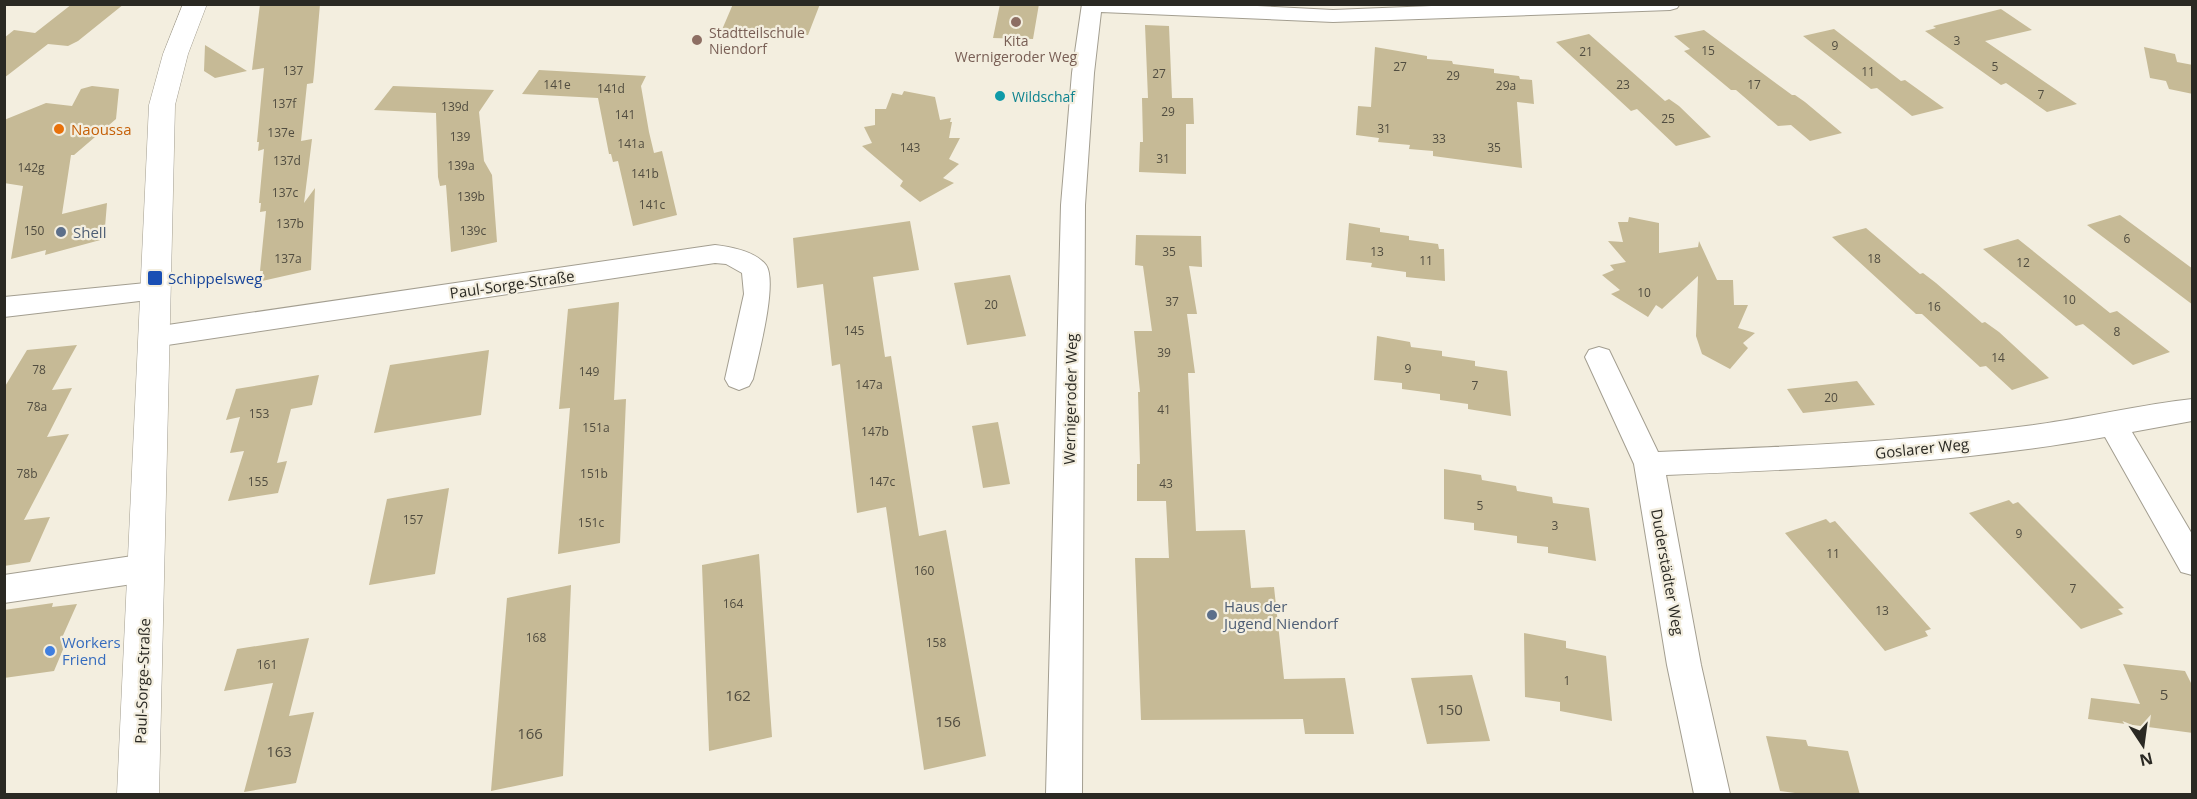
<svg xmlns="http://www.w3.org/2000/svg" width="2197" height="799" viewBox="0 0 2197 799" font-family="'Open Sans',sans-serif">
<rect width="100%" height="100%" fill="#f3eedf"/>
<path fill="#c6ba96" d="M72,4h52l-46,37 -10,5 -20,-2 -44,34v-40l10,-8 21,3z
M260,4h60l-6,70 -1,9 -6,1 -6,57 11,-2 -8,64 11,-15 -4,82 -49,11 1,-10h-3l6,-60 -6,1 1,-9h-2l5,-54 -6,2 1,-9h-2l7,-74 -12,2z
M733,4h87l-12,31 -87,-3z
M1000,4h39l-6,35 -40,-1z
M2001,9l31,21 -47,11 92,63 -30,8 -41,-29 -5,2 -76,-54 11,-3 -3,-2z
M1145,25l24,1 3,72h21l1,26h-8v50l-47,-2 1,-30h3l-1,-44h6z
M1834,29l67,52 4,-1 39,28 -32,8 -35,-28 -6,1 -68,-53z
M1704,30l88,65h3l10,7 37,31 -32,8 -19,-16 -13,1 -42,-36h-5l-47,-39 6,-2 -16,-13z
M1589,34l76,67 4,-2 10,7 32,31 -35,9 -39,-37 -6,2 -75,-69z
M205,45l42,26 -32,7 -11,-7z
M1375,47l52,9v3l25,2 1,3 41,5v4l25,3 1,3 12,1 2,24 -17,-2 5,66 -89,-12v-5l-24,-2 1,-4 -32,-3 1,-4 -23,-3 2,-29 13,1z
M2144,47l31,7 2,8 16,3v29l-24,-5 -3,-8 -16,-3z
M539,70l107,6 -5,10 8,46 5,21 8,-2 15,64 -44,11 -15,-65 -5,1 -2,-8h-2l-11,-56 -76,-4z
M92,86l27,3 -3,30 -42,36h-3l-9,59 45,-11 -3,36 -59,16 1,-5 -35,9 12,-73 -19,-3v-63l42,-17 26,3 9,-17z
M393,86l101,4 -15,22 5,49 8,14 5,67 -46,10 -5,-67 -6,1 -2,-9 -2,-64 -62,-3z
M904,91l31,6 5,23 11,-2 -1,4h2l-3,16h11l-11,21 10,5 -16,14 11,5 -34,19 -20,-16 3,-5 -41,-35 10,-3 -8,-16 11,-2v-16h11l6,-16 10,2z
M2120,215l73,54v36l-106,-80z
M1629,217l30,6v30l39,-6 1,-6 18,39h16l1,25h14l-10,23 17,5 -12,10 5,5 -18,21 -28,-15 -6,-18 2,-60 -36,33 -6,-4 -8,12 -37,-23 9,-4 -18,-15 12,-5 -4,-5 16,-3 -18,-21 15,1 -5,-20h10z
M910,221l9,49 -46,7 12,80 6,-1 28,180 27,-6 40,226 -62,14 -38,-263 -29,6 -17,-149 -8,2 -9,-82 -26,4 -4,-50z
M1349,223l31,5v4l29,4v4l29,4 1,5h5l1,32 -39,-4v-5l-35,-5 1,-4 -26,-3z
M1866,228l54,46 3,-1 13,10 46,40 3,-1 14,10 50,46 -37,12 -26,-24 -6,1 -58,-53h-6l-84,-77z
M1136,235l65,1 1,31 -13,-1 8,48h-10l8,59h-7l8,158 49,-1 6,58 23,-1 10,92 61,-1 9,56h-49l-2,-15 -162,1 -6,-162h34l-3,-57h-29v-37h3l-2,-72h2l-6,-61h18l-9,-65 -8,-1z
M2018,239l92,74 7,-2 53,41 -37,13 -50,-41 -7,2 -93,-77z
M1010,275l16,61 -59,9 -13,-62z
M619,302l-5,98 12,-1 -6,144 -62,11 12,-146 -11,1 9,-100z
M1377,336l33,6 1,5 31,4v5l33,5v5l32,5 4,45 -43,-7v-5l-28,-4v-6l-38,-5v-6l-28,-3z
M77,345l-25,45 20,-2 -25,49 22,-3 -45,86 26,-3 -20,45 -26,4v-178l23,-38z
M489,350l-8,65 -107,18 16,-68z
M319,375l-7,30 -21,4 -14,54 10,-2 -9,32 -50,8 16,-50 -14,2 10,-36 -14,3 10,-31z
M1857,381l18,24 -72,8 -16,-24z
M998,422l12,62 -27,4 -11,-62z
M1444,469l37,6 1,5 34,6 1,5 35,6 1,6 36,5 7,53 -48,-8v-6l-31,-4v-7l-43,-6v-7l-30,-4z
M449,488l-14,86 -66,11 18,-86z
M2009,500l4,4 5,-2 106,106 -6,1 5,5 -42,15 -112,-116z
M1826,519l4,4 5,-2 96,108 -6,2 3,5 -43,15 -100,-118z
M759,554l13,183 -63,14 -7,-186z
M571,585l-8,191 -72,15 16,-193z
M53,603l-1,4 25,-3 -16,36h6l-13,31 -50,7v-68z
M1524,633l42,8v7l40,8 6,65 -52,-10v-9l-35,-5z
M309,638l-20,78 25,-4 -18,71 -52,9 29,-109 -49,8 13,-42z
M2123,664l62,7 8,16v46l-105,-14 3,-21 49,6z
M1472,675l18,66 -63,3 -16,-66z
M1766,736l40,4 2,6 40,5 12,44h-50l-30,-4z"/>
<g fill="none" stroke-linecap="round" stroke-linejoin="round">
<g stroke="#a39e90" stroke-width="2">
<path id="minor" d="M1082,4h136l115,6 148,-6h199l-3,4 -7,2 -337,12 -232,-10 -7,61 -9,132 -3,589h-36l15,-589 11,-132z
M715,245c16,2 40,6 51,20 12,17 -8,92 -13,114l-4,7 -10,4 -10,-4 -4,-7 19,-85 -2,-21 -16,-9 -11,-1 -561,84 -10,-3 -4,-7 4,-7 10,-3z
M156,282l9,2 4,7 -4,7 -161,19v-20z
M1599,347l10,3 49,102c123,-5 246,-10 368,-26 56,-7 111,-21 166,-27v22l-60,11 60,102v41l-11,-3 -76,-135c-145,26 -292,32 -439,38l35,190 29,129h-36l-27,-129 -33,-201 -49,-107 4,-7z
M146,554l11,4 5,10 -5,10 -11,4 -142,21v-28z"/>
</g>
<g stroke="#a39e90" stroke-width="1">
<path id="tertiary" d="M183,4h24l-19,50 -13,51 -16,689h-42l32,-689 14,-51z"/>
</g>
<use href="#minor" fill="#fff" fill-rule="evenodd"/>
<use href="#tertiary" fill="#fff" fill-rule="evenodd"/>
</g>
<g fill="#8d6e63" stroke="#f3eedf" stroke-width="2">
<circle cx="1016" cy="22" r="6"/>
<circle cx="697" cy="40" r="6"/>
</g>
<circle fill="#0f9aa8" stroke="#f3eedf" stroke-width="2" cx="1000" cy="96" r="6"/>
<circle fill="#e8710a" stroke="#f3eedf" stroke-width="2" cx="59" cy="129" r="6"/>
<g fill="#5c6f8a" stroke="#f3eedf" stroke-width="2">
<circle cx="61" cy="232" r="6"/>
<circle cx="1212" cy="615" r="6"/>
</g>
<rect fill="#1a4fb4" stroke="#f3eedf" stroke-width="2" x="147" y="270" width="16" height="16" rx="3"/>
<circle fill="#3f7fe0" stroke="#f3eedf" stroke-width="2" cx="50" cy="651" r="6"/>
<g text-anchor="middle" dominant-baseline="central" stroke-width="4.5" stroke-linejoin="round" paint-order="stroke">
<g font-size="12" fill="#514d40">
<text x="1957" y="40">3</text>
<text x="1835" y="45">9</text>
<text x="1708" y="50">15</text>
<text x="1586" y="51">21</text>
<text x="1400" y="66">27</text>
<text x="1995" y="66">5</text>
<text x="293" y="70">137</text>
<text x="1868" y="71">11</text>
<text x="1159" y="73">27</text>
<text x="1453" y="75">29</text>
<text x="557" y="84">141e</text>
<text x="1623" y="84">23</text>
<text x="1754" y="84">17</text>
<text x="1506" y="85">29a</text>
<text x="611" y="88">141d</text>
<text x="2041" y="94">7</text>
<text x="284" y="103">137f</text>
<text x="455" y="106">139d</text>
<text x="1168" y="111">29</text>
<text x="625" y="114">141</text>
<text x="1668" y="118">25</text>
<text x="1384" y="128">31</text>
<text x="281" y="132">137e</text>
<text x="460" y="136">139</text>
<text x="1439" y="138">33</text>
<text x="631" y="143">141a</text>
<text x="910" y="147">143</text>
<text x="1494" y="147">35</text>
<text x="1163" y="158">31</text>
<text x="287" y="160">137d</text>
<text x="461" y="165">139a</text>
<text x="31" y="167">142g</text>
<text x="645" y="173">141b</text>
<text x="285" y="192">137c</text>
<text x="471" y="196">139b</text>
<text x="652" y="204">141c</text>
<text x="290" y="223">137b</text>
<text x="34" y="230">150</text>
<text x="473" y="230">139c</text>
<text x="2127" y="238">6</text>
<text x="1169" y="251">35</text>
<text x="1377" y="251">13</text>
<text x="288" y="258">137a</text>
<text x="1874" y="258">18</text>
<text x="1426" y="260">11</text>
<text x="2023" y="262">12</text>
<text x="1644" y="292">10</text>
<text x="2069" y="299">10</text>
<text x="1172" y="301">37</text>
<text x="991" y="304">20</text>
<text x="1934" y="306">16</text>
<text x="854" y="330">145</text>
<text x="2117" y="331">8</text>
<text x="1164" y="352">39</text>
<text x="1998" y="357">14</text>
<text x="1408" y="368">9</text>
<text x="39" y="369">78</text>
<text x="589" y="371">149</text>
<text x="869" y="384">147a</text>
<text x="1475" y="385">7</text>
<text x="1831" y="397">20</text>
<text x="37" y="406">78a</text>
<text x="1164" y="409">41</text>
<text x="259" y="413">153</text>
<text x="596" y="427">151a</text>
<text x="875" y="431">147b</text>
<text x="27" y="473">78b</text>
<text x="594" y="473">151b</text>
<text x="258" y="481">155</text>
<text x="882" y="481">147c</text>
<text x="1166" y="483">43</text>
<text x="1480" y="505">5</text>
<text x="413" y="519">157</text>
<text x="591" y="522">151c</text>
<text x="1555" y="525">3</text>
<text x="2019" y="533">9</text>
<text x="1833" y="553">11</text>
<text x="924" y="570">160</text>
<text x="2073" y="588">7</text>
<text x="733" y="603">164</text>
<text x="1882" y="610">13</text>
<text x="536" y="637">168</text>
<text x="936" y="642">158</text>
<text x="267" y="664">161</text>
<text x="1567" y="680">1</text>
</g>
<g font-size="14" fill="#785e54" stroke="#f3eedf" text-anchor="start">
<text x="709" y="32">Stadtteilschule<tspan x="709" dy="16">Niendorf</tspan></text>
<text x="1016" y="40" text-anchor="middle">Kita<tspan x="1016" dy="16">Wernigeroder Weg</tspan></text>
</g>
<g font-size="14" fill="#0d838f" stroke="#f3eedf" text-anchor="start">
<text x="1012" y="96">Wildschaf</text>
</g>
<g font-size="15" fill="#c56008" stroke="#f3eedf" text-anchor="start">
<text x="71" y="129">Naoussa</text>
</g>
<g font-size="15" fill="#4e5e75" stroke="#f3eedf" text-anchor="start">
<text x="73" y="232">Shell</text>
<text x="1224" y="606">Haus der<tspan x="1224" dy="17">Jugend Niendorf</tspan></text>
</g>
<g font-size="15" fill="#164399" stroke="#f3eedf" text-anchor="start">
<text x="168" y="278">Schippelsweg</text>
</g>
<g font-size="15" fill="#2a2923" stroke="#f3eedf">
<text transform="translate(512 284) rotate(-8)">Paul-Sorge-Straße</text>
<text transform="translate(1070 399) rotate(-89)">Wernigeroder Weg</text>
<text transform="translate(1922 448) rotate(-6)">Goslarer Weg</text>
<text transform="translate(1668 572) rotate(80)">Duderstädter Weg</text>
<text transform="translate(142 681) rotate(-88)">Paul-Sorge-Straße</text>
</g>
<g font-size="15" fill="#366cbe" stroke="#f3eedf" text-anchor="start">
<text x="62" y="642">Workers<tspan x="62" dy="17">Friend</tspan></text>
</g>
<g font-size="15" fill="#514d40">
<text x="2164" y="694">5</text>
<text x="738" y="695">162</text>
<text x="1450" y="709">150</text>
<text x="948" y="721">156</text>
<text x="530" y="733">166</text>
<text x="279" y="751">163</text>
</g>
</g>
<rect width="2197" height="799" fill="none" stroke="#2a2923" stroke-width="12"/>
<g transform="translate(2143 745) rotate(167)" stroke="#f3eedf" stroke-width="4.5" paint-order="stroke">
<path d="M0-4.5L10 22L0 15L-10 22Z" fill="#2a2923"/>
<text y="-9" font-size="16" font-weight="bold" text-anchor="middle" fill="#2a2923">N</text>
</g>
</svg>
